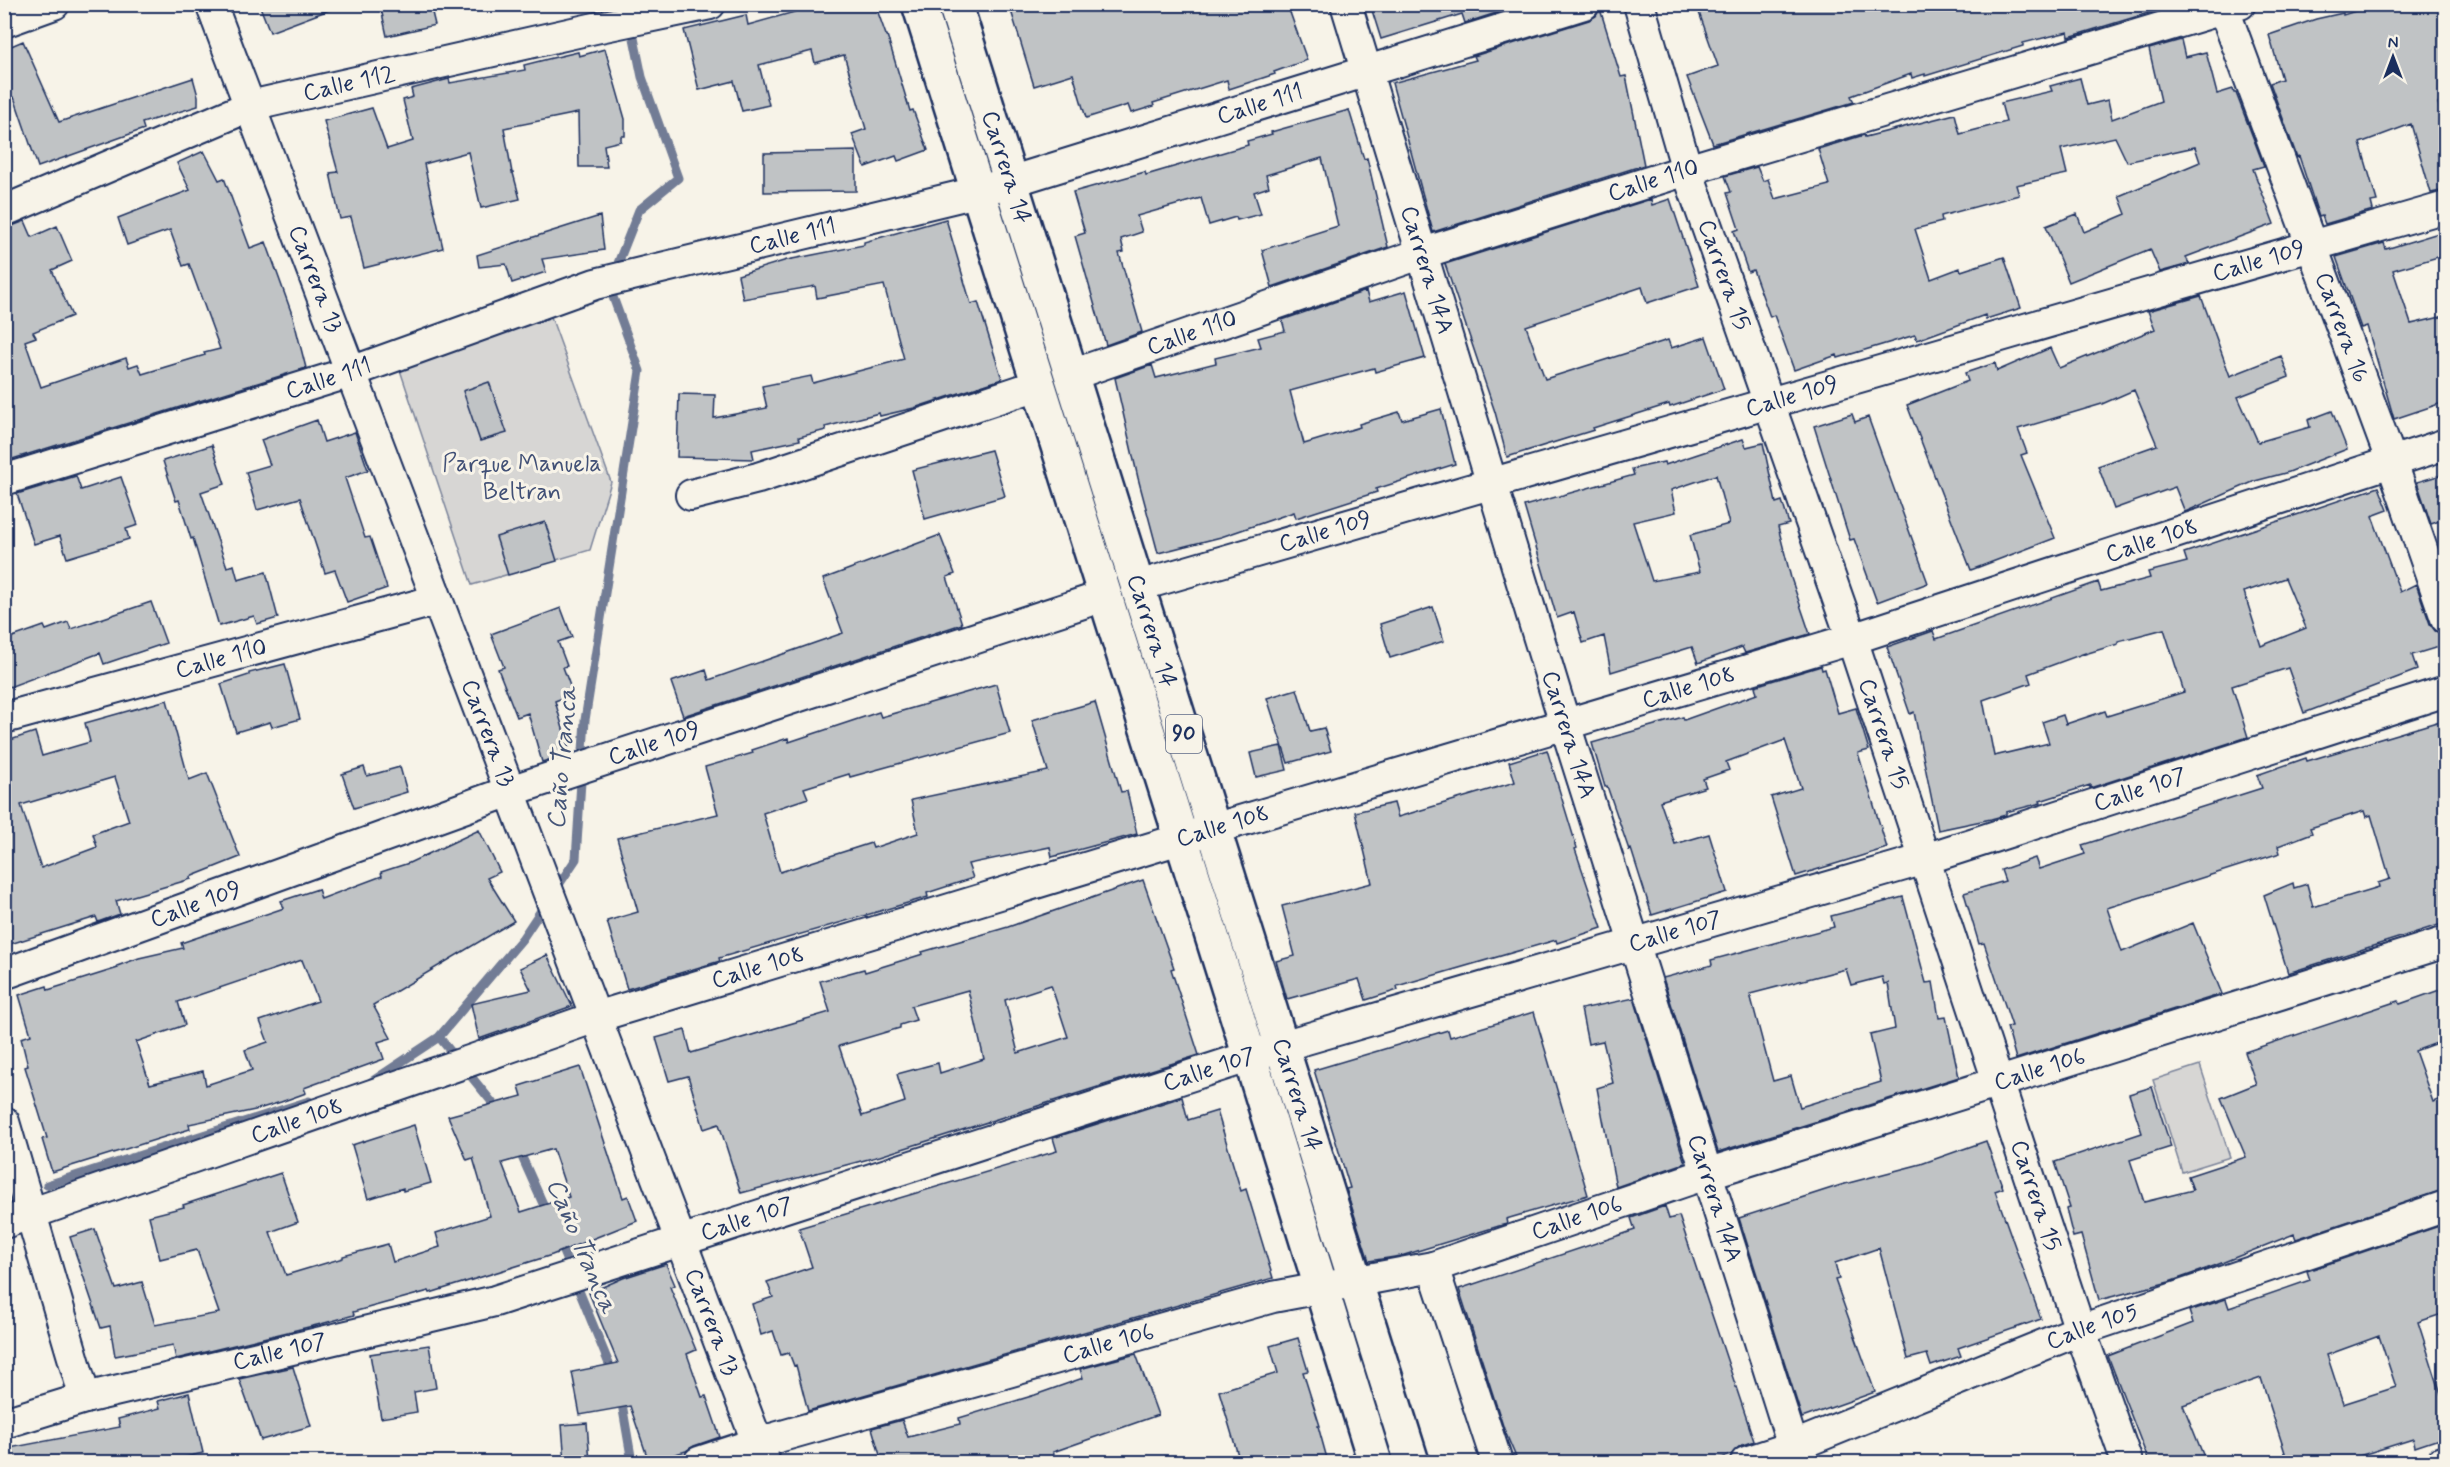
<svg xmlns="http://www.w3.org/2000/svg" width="2450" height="1467" viewBox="0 0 2450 1467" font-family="Mynerve,sans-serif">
<rect width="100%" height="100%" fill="#f7f3e8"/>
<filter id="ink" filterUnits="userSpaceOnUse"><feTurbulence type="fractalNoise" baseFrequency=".0167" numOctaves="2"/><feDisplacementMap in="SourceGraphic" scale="12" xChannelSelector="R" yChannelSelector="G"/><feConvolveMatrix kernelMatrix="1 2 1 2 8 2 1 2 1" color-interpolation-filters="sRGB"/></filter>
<g filter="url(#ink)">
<path fill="#d7d6d4" stroke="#798299" stroke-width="1.5" d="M550,314l61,168 -21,68 -118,35 -74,-221z
M2200,1065l30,92 -48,15 -29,-92z"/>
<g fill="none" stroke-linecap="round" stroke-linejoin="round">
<path stroke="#727c95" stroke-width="9" d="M554,892l22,-33 9,-139 55,-349 -31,-85 30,-76 39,-32 -36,-101 -15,-73
M371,1082l68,-45
M500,1112l-61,-75 83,-98 24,-36
M518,1148l30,67
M47,1185l262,-84
M559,1242l55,134
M621,1398l11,64"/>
</g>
<path fill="#c0c3c5" stroke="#1b2f5e" stroke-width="1.5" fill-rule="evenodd" d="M259,4h77l1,3 -67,25z
M380,4h50l5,21 -48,11z
M823,4h52l11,31h1l23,76 3,-1 15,40 -30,11 -2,-5 -31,11 -13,-33 14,-5 -22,-74 -29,8 -3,-12 -53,14 10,40 -27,6 -8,-30 -35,9 -15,-60 62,-15 2,10z
M1009,4h278l20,56 -33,12 1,2 -46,15 -2,-9 -74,23 1,3 -23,7 -3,-8 -42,13 -13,-44 -39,12z
M1370,4h154l-59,19 -3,-9 -81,25z
M1696,4h482l-109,33 -1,-5 -45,11v3l-98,30v-2l-13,4 -1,-4 -60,22 3,6 -141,42 -26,-67 31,-11z
M2378,4h59l8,27v70l-7,2 7,26v61l-14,3 -20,-69 -51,19 17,58 -6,1 2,8 -48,14 -3,-8 -3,1 -20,-61 -2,1 -27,-74 12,-4 -13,-44 47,-16 27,-6v2z
M1600,9l21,68 5,-1 18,89 -211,67 -41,-149 84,-23 -2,-4 115,-36 7,-4z
M2181,40l4,17 21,-5 11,42 16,-5 1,4h2l28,73 -11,3 21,55 -88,33 3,7 -29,8 -10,-23 -81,33 -23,-56 31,-12 7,18 42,-18 -7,-18 81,-34 -5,-15 -68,15 -12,-25 -54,12 6,25 -51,11 3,10 -78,21 1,6 -27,7 16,50 29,-11 1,3 43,-14 17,51 -35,11 -1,-4 -68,25 -2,-5 -77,23 -1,-3 -43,15 -20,-55 -4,2 -17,-47 -5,2 -14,-41 5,-2 -12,-36 4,-1 -6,-16 32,-9 6,14 5,-2 7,20 54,-14 -11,-36 46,-14 1,2 90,-23 5,20 46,-12 -5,-19 51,-12 -2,-5 30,-8 7,27 21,-5 4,19 49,-18 -12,-52z
M23,41l36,81 134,-44 5,18v10l-56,17 2,6 -106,38 -24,-70 -10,4v-52z
M605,49l20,70v17h-4v5l-17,4 3,22h-28l-1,-54 -74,15 8,45h1l7,26 -39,9 -13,-56 -44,12 19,84 -79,20 -13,-51 -11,2 -10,-46 8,-1 -14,-51 48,-13 15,41 26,-8 -10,-41 10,-3 -2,-8 38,-10 1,4 75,-13 -1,-5 24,-6 30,-7 1,4z
M1349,110l15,49 3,-1 21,89 -116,40 -10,-37 76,-24 -16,-68 -56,17 3,12 -15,5 7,22 -24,6 -1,-3 -27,8 -8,-27 -64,18 5,16 -21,7 3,13 -5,1 23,79 -36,13 -31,-109 10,-3 -12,-41 72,-20 1,3 102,-30 -1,-4 25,-7 -1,-2z
M204,151l15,29 5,-2 26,70 16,-6 27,75 13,51 -300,93 -2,-232 21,-8 7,16 25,-11 15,35 -20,9 20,46 -39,16 3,5 -11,4 16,46 85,-29 3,9 9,-3 4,10 63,-19 -1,-2 16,-4 -31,-85 -6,2 -13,-36 -43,15 -9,-27 72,-28 -13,-27z
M856,151v40l-92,1v-39z
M1651,199l1,6 18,-6 29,87 -52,17 -5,-16 -116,39 19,53 123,-39 3,8 35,-11 18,52 -54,18 -1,-3 -76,24 1,2 -87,27 -12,-45 -50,-148z
M600,216l4,34 -62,9 4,13 -34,11 -6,-19 -27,3 -2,-12z
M946,219l25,85 7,-2 24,77 -88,29 -34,8 -1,-3 -54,14 1,3 -27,7 1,3 -48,10 2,9 -77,-2 2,-63 36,1 -1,23 53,-10 -5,-22 49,-10 2,7 91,-24 -20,-74 -67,13 -2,-12 -72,13 -5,-24 49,-15 77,-15v-3z
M2445,231v24l-52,15 18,54 34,-8v86l-51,17 -27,-93 -6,2 -25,-71 48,-14 2,6z
M1366,291l3,11 37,-11 19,67 -50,14 -1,-4 -84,23 14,53 56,-17 -1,-3 40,-12 3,8 39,-11 14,55 -79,25 1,3 -81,26 -2,-6 -73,25 -63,16 -20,-75 -23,-100 37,-13 4,13 60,-15 -1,-5 46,-11 -3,-9 27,-7 -3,-11z
M2201,296l29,80 51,-20 8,21 -51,20 20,45 52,-15 -2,-7 24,-9 15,38 -58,23 -34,9 -70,31 -10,-25 -61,22 -16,-43 59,-21 -23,-55 -32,14 -84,25 9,24 -6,2 34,83 -84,32 -64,-165 61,-24 -3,-8 30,-10 2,8 53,-23 9,20 96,-39 -7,-18z
M489,382l18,51 -27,8 -17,-50z
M1852,414l3,8 13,-5 60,166 -51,19 -23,-63 -4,1 -36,-114z
M317,420l7,22 31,-10 13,38 -23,8 20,60 5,-1 17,51 -40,14 -12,-32 -10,3 -25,-75 -43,12 -11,-38 24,-7 -9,-25z
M1743,439l3,8 17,-4 13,60 6,-2 7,23 -11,3 13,51 19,56 -65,19 -3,-6 -44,16 -6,-16 -81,25 -7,-36 -21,7 -9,-31 -17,6 -33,-112 110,-31 -2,-6 32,-7 1,3zM1716,475l13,49 -39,11 10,37 -48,9 -19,-59 43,-10 -5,-22z
M212,445l13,39 -24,8 26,75 7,-2 4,15 28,-8 12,46 -21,6 -3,-8 -35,10 -26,-88 -2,1 -12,-39 -3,1 -13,-40z
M991,450l14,46 -80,23 -13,-49z
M2445,474v45l-14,5 -14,-42z
M76,476l5,14 40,-13 17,48 -12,4 3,10 -62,19 -7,-22 -26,8 -17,-50z
M2379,487l9,23 -16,6 28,76 16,-8 14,40 5,7 10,4v10l-33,10 5,15 -113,43 -16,-45 -56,18 16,51 -158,51v-3l-50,16 1,2 -35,9v3l-15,4 -53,11 -24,-118 -4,2 -23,-67 46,-16 3,8 162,-57 3,9 49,-13 -2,-6 39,-10 -3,-9zM2285,578l21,50 -45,18 -17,-54zM2164,629l20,63 -77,24 -2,-5 -39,13 -3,-9 -21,7 7,21 -55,13 -11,-56 48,-17 -3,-9 57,-21v1l33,-10v-3z
M545,522l12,39 -49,14 -12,-38z
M940,535l15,39 -8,3 15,47 -279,92 -12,-34 35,-12 3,10 134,-47 -20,-54z
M151,602l15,41 -62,21 -4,-11 -96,36v-49l40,-14 2,4 22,-8 3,7z
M1433,607l11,34 -54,17 -10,-34z
M561,608l11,29 -14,5 9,24 -4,1 10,27 -18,7 15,52 -28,9 -14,-49 -11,4 -19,-48 6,-2 -13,-33z
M285,664l15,55 -28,8 -2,-5 -34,10 -15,-48 28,-9v-2z
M1821,666l1,4 3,-1 13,44 18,-5 13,42 -11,3 29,95 -91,28 -25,-79 30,-9 -16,-48 -59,22 3,8 -26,9 3,8 -46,14 15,43 34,-10 18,58 -75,23 -21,-66 -2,1 -22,-64 -2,1 -13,-44 91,-26 1,3 73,-26 -2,-8z
M996,684l14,49 -160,44 -1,-3 -45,14 4,10 -45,15 17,59 91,-29 2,5 45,-15 -7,-33 137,-29 -16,-51 63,-18 26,90 6,-1 10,43 -85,23 -2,-10 -82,17 5,14 -46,15 1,4 -209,61 1,3 -93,28 -20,-68 31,-9 -21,-74 101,-24 -13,-47 48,-14 -1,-3 36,-12 1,4 90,-30 2,5z
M1297,689l13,42 14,-3 7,23 -43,12 -21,-65z
M167,700l22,80 18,-7 33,84 -50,20 1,2 -75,22 4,13 -22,8 -2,-5 -92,29v-204l31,-10 7,24 48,-14 -5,-19zM115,777l14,44 -36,13 4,13 -56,21 -20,-63z
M2440,721l5,18v184l-157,50 -24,-78 29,-12 1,5 13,-4 6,23 66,-20 -1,-4 12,-4 -19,-64 -5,2 -2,-6 -54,17 2,5 -34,13 2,7 -173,55 15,44 71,-29 29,71 -206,65 -9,-32 5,-1 -28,-83 -5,1 -15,-51 41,-12 -4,-11 34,-12 4,11 46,-15 -3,-9 180,-57 -5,-13 49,-17 1,3z
M1281,746l6,24 -31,7 -6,-24z
M1547,750l30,98 -2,1 27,79 -45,15 -1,-3 -159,46 1,4 -32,10 -7,-21 -72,20 -11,-38 19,-5 -13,-50 90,-23 -17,-71 39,-9 4,14 117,-35 -6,-20z
M364,767l3,9 33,-9 7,25 -53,16 -12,-34z
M479,830l21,42 -13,6 27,43 -141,84 18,33 -13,4 6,17 -80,29 2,5 -25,9 -26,8 -66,14 1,5 -138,43 -10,-33 5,-1 -22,-71 3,-1 -7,-28 10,-3 -12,-40 28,-9 1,4 70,-22 -1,-2 22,-8 44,-10 -2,-5 103,-35 -3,-7 37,-12 3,10 61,-23 -1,-4 28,-9zM302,960l16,41 -58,20 8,21 -23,8 7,20 -46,15 -3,-14 -53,13 -14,-42 49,-17 -7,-23z
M1143,880l31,88 -3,1 28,86 -319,101 -139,37 -22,-69 -15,5 -16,-53 -19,5 -13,-43 29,-8 6,23 139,-41 -10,-31 44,-12 1,3 58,-18 -1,-2 86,-25zM1051,985l17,52 -50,16 -13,-53zM968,990l16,69 -44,14 -2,-10 -41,11 8,28 -43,14 -23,-70 61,-18v-3l16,-5 -5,-14z
M1903,897l23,86 7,-1 6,36 7,-1 13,60 -241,75 -55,-174 49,-13 -1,-5 123,-33 -3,-11zM1846,969l5,16 31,-8 2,7 4,-1 7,46 -25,6 11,47 -81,25 -9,-31 -18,5 -23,-87z
M547,955l25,51 -93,33 -8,-35 60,-14 -11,-22z
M2445,988v52l-30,11 18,51 12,-5v92l-149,50 -2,-5 -80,32 -45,16 -70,18 -18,-65 -8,2 -7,-28 4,-1 -15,-46 87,-29 -13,-39 23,-7 19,60 -41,13 14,42 49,-12 -5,-14 58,-19 -25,-59 35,-14 -11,-32 153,-51 2,3z
M1634,998l51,165 -69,24 -19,-99 16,-5 -10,-42 -15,3 -7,-35z
M1534,1012l54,183 -82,24 1,5 -8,2 -98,30 -32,5 -23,-72 4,-1 -36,-118 134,-40 2,7z
M580,1067l43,131 5,-2 9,25 -85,34 -122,38 -1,-2 -76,21 1,3 -33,9 -145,35 -3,-14 -58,11 -5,-30 -9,2 -31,-91 25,-8 21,60 26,-7 13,43 64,-12 -22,-63 -37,9 -11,-43 35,-9 -1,-2 98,-32 17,49 -28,10 16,43 57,-17v-2l45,-12 5,18 47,-15 -4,-14 54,-17 -17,-58 -6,2 -19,-44 74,-20 -3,-10zM553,1149l16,48 -48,15 -19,-49z
M1182,1097l6,23 29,-9 24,80 5,-2 27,89 -465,133 -12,-46 -2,1 -5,-13 -8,2 -8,-24 -12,4 -9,-31 21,-7 -6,-15 45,-15 -13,-39 258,-77 -4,-13z
M414,1125l17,58 -28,8v-3l-35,11 -16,-54z
M1986,1141l17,47 -8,3 46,128 -83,29 3,8 -30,10 -4,-12 -19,5 -29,-111 -44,15 4,16 -4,1 40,112 -73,26 -63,-200 102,-33 80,-21z
M1665,1206l4,13 10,-3 75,225 -14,5 -9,9 -21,7h-192l-14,-33 -45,-140 176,-59 -4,-12z
M2445,1224v89l-27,9 27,84v31l-30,10 -2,-8 -54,17 2,6h-73l-27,-84 -78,27 23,57h-57l-41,-106 85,-33 -4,-12 37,-12 3,9 81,-28 -3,-9zM2379,1336l17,51 -53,17 -16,-49z
M666,1264l9,21 -5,2 26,63 -9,4 15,43 4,-1 14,41 -26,9 -8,5 -37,11 -19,-56 -50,9 -8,-43 46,-9 -29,-70 34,-15z
M1298,1338l10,33 -5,1 17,54h-2l10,36h-88l-21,-71 59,-18 -8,-27z
M429,1345l7,43 -22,4 3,20 -36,6 -11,-64z
M1136,1354l22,61 -105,37 2,4 -19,6h-154l-10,-34 30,-8 6,17 52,-13 -1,-6 76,-23 48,-17 -3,-9z
M293,1367l18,59 -50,14 -22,-61z
M189,1393l14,60 -38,9h-161v-13l116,-22 -2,-8 42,-11 -2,-7z
M587,1423l3,39h-25l-3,-37z"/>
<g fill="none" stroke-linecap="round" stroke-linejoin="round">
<g stroke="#1b2f5e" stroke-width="34">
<g id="minor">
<path id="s1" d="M211,4l553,1456"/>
<path id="s2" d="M1346,4l219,720 233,738"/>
<path id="s3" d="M1639,4l48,166 165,469 228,691 47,132"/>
<path id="s4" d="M2222,4l169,456 55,158"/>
<path d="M4,22l50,-18"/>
<path id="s5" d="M4,211l246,-105 345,-78 115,-24"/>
<path id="s6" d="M1071,375l352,-122 264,-83 553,-166"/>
<path id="s7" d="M4,480l347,-108 244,-88 382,-92 607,-188"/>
<path d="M691,495l67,-17 280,-93"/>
<path id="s8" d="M1138,586l1308,-379"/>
<path id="s9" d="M4,718l433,-118"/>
<path id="s10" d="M4,974l506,-183 594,-195"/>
<path d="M4,1122l81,276"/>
<path id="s11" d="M4,1223l592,-206 617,-188 639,-190 594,-195"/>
<path d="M1433,1267l64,195"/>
<path id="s12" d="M4,1423l81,-25 410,-97 787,-255 643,-187 521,-168"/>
<path id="s13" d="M699,1462l58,-19 516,-146 160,-30 273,-93 740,-232"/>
<path id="s14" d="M1746,1462l46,-15 288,-117 366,-124"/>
<path d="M2442,1462l4,-1"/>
</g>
</g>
<g stroke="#1b2f5e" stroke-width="38">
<g id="major">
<path d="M919,4l331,1053 125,405"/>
<path id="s15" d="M955,4l457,1458"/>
</g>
</g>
<use href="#minor" stroke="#f7f3e8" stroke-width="30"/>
<use href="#major" stroke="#f7f3e8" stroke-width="33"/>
</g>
</g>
<g text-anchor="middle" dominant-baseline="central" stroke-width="6" stroke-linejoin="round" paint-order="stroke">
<rect fill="#f7f3e8" stroke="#5d6a87" stroke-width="1.5" x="1166" y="715" width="36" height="38" rx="4.5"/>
<g font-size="22" font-weight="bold" fill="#1b2f5e">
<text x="1184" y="734">90</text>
</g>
<g font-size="24" fill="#1b2f5e" stroke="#f7f3e8">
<text stroke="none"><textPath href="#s5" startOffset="369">Calle 112</textPath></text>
<text stroke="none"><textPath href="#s7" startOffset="1312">Calle 111</textPath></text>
<text stroke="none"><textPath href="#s15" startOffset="171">Carrera 14</textPath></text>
<text stroke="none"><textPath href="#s6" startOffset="614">Calle 110</textPath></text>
<text stroke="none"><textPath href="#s7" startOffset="826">Calle 111</textPath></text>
<text stroke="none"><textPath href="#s8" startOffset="1167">Calle 109</textPath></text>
<text stroke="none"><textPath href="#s2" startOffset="278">Carrera 14A</textPath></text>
<text stroke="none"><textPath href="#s3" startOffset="284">Carrera 15</textPath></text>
<text stroke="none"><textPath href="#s1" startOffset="294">Carrera 13</textPath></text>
<text stroke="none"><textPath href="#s4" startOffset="345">Carrera 16</textPath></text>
<text stroke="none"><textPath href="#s6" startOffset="128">Calle 110</textPath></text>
<text stroke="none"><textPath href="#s7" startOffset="340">Calle 111</textPath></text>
<text stroke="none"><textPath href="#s8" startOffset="681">Calle 109</textPath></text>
<text stroke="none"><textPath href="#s8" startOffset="195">Calle 109</textPath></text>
<text stroke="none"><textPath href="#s11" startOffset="2254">Calle 108</textPath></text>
<text stroke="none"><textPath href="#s15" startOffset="657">Carrera 14</textPath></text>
<text stroke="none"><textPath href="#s9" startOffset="225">Calle 110</textPath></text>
<text stroke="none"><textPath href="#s11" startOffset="1768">Calle 108</textPath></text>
<text stroke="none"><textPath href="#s3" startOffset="770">Carrera 15</textPath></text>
<text stroke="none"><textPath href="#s1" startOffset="780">Carrera 13</textPath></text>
<text stroke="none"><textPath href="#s2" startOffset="764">Carrera 14A</textPath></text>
<text stroke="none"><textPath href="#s10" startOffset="690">Calle 109</textPath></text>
<text stroke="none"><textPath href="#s12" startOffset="2229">Calle 107</textPath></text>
<text stroke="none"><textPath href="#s11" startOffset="1282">Calle 108</textPath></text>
<text stroke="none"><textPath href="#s10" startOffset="204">Calle 109</textPath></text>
<text stroke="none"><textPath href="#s12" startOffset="1743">Calle 107</textPath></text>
<text stroke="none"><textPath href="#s11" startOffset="796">Calle 108</textPath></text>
<text stroke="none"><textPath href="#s12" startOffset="1257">Calle 107</textPath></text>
<text stroke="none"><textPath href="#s13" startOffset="1398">Calle 106</textPath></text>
<text stroke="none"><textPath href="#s15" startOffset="1143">Carrera 14</textPath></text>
<text stroke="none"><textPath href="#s11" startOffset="310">Calle 108</textPath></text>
<text stroke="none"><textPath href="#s3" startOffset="1256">Carrera 15</textPath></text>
<text stroke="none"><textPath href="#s2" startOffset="1250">Carrera 14A</textPath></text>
<text stroke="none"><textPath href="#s13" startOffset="912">Calle 106</textPath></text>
<text stroke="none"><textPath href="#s12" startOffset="771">Calle 107</textPath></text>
<text stroke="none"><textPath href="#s1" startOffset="1410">Carrera 13</textPath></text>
<text stroke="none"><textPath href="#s14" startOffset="372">Calle 105</textPath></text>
<text stroke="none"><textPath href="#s13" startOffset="426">Calle 106</textPath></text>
<text stroke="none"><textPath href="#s12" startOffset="285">Calle 107</textPath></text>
</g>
<g font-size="24" fill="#415076" stroke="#f7f3e8">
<text x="522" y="464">Parque Manuela<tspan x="522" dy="28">Beltran</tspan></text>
</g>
<g font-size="26" font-style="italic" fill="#465679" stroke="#f7f3e8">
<text transform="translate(563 758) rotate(-85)">Caño Tranca</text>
<text transform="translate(581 1246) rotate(67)">Caño Tranca</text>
</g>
</g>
<rect width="2450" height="1467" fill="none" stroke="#f7f3e8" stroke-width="24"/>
<rect x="12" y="12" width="2426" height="1443" fill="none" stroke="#1b2f5e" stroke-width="2" filter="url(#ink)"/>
<g transform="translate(2393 57)" stroke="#f7f3e8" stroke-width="4.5" paint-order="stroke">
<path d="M0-4.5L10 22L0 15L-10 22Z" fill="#1b2f5e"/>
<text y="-9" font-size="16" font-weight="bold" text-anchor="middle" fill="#1b2f5e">N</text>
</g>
</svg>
